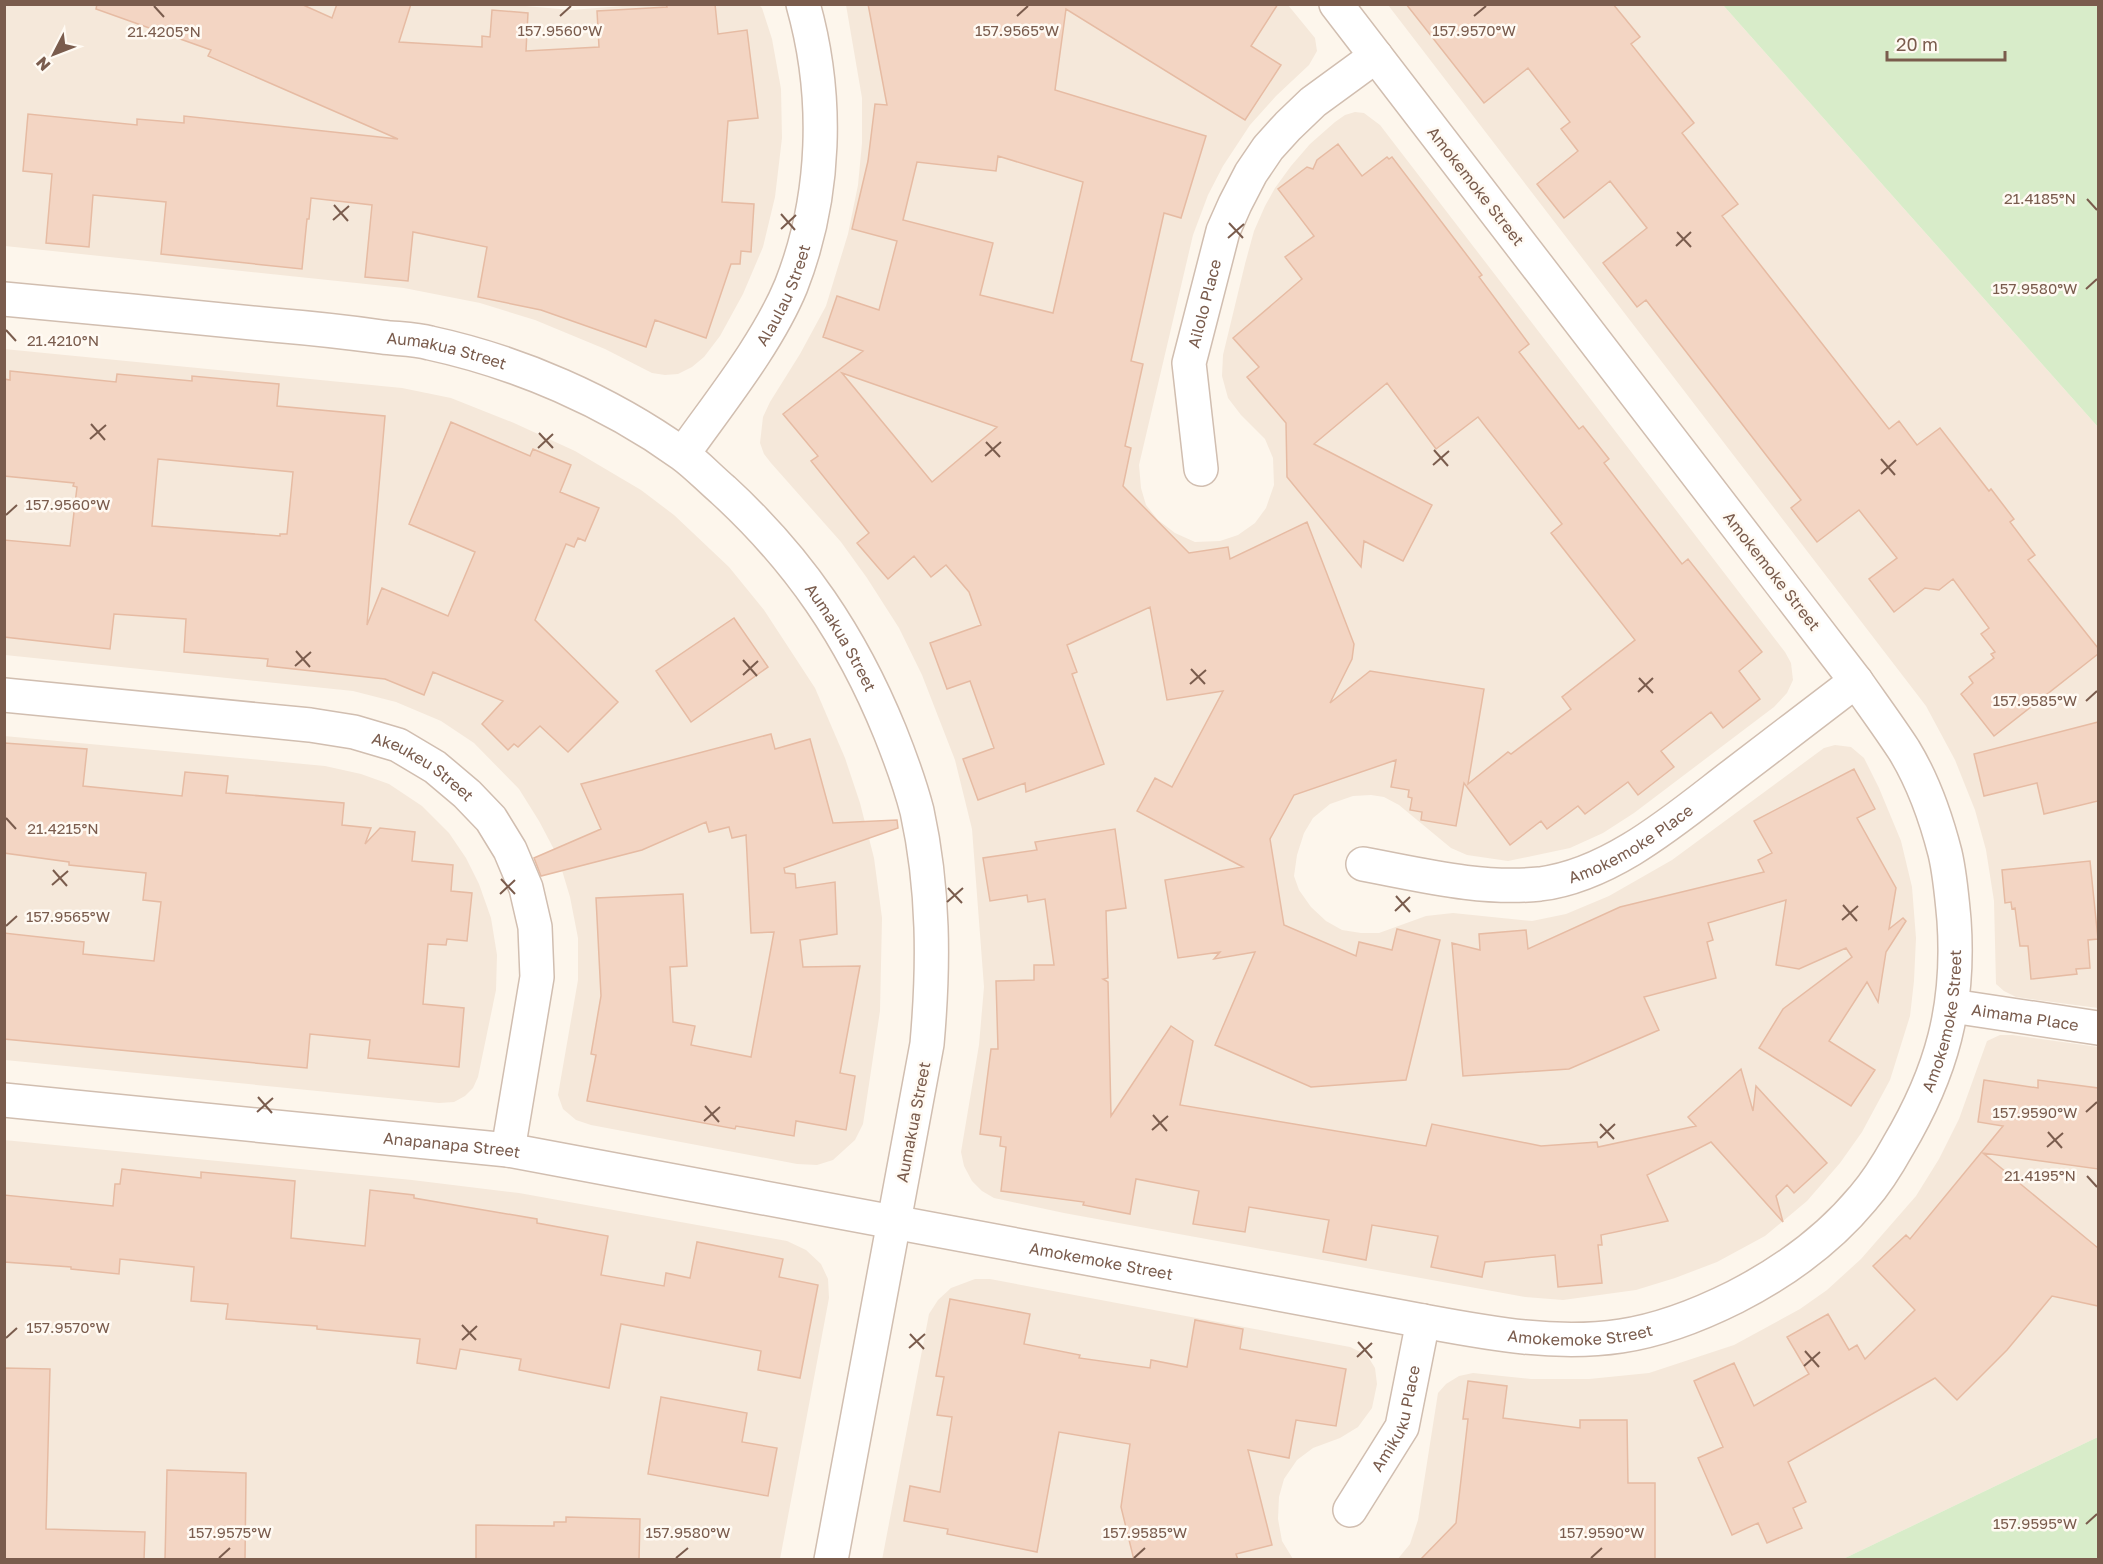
<svg xmlns="http://www.w3.org/2000/svg" width="2103" height="1564" viewBox="0 0 2103 1564" font-family="'Golos Text',sans-serif">
<rect width="100%" height="100%" fill="#fdf6ec"/>
<path fill="#f5e8da" d="M503,4l68,6 77,-6 111,1 3,3 10,31 9,50 1,49 -7,59 -12,50 -20,47 -23,42 -16,21 -12,10 -14,7 -13,1 -13,-2 -47,-24 -70,-29 -55,-17 -76,-15 -399,-42 -1,-241z
M846,5h442l27,33 2,13 -8,14 -33,31 -26,29 -27,41 -15,29 -15,40 -54,230 2,23 5,17 12,15 17,13 20,9 25,-1 18,-6 17,-12 11,-15 8,-23 -1,-27 -8,-19 -24,-24 -13,-17 -6,-22 1,-21 22,-91 9,-33 11,-25 10,-18 16,-22 19,-22 25,-22 10,-7 10,-3 9,1 16,12 405,527 6,11 2,17 -6,13 -13,14 -140,106 -31,20 -33,15 -62,13 -41,-6 -16,-7 -52,-43 -15,-8 -13,-2 -18,1 -23,8 -17,14 -9,15 -7,22 -3,21 5,14 12,17 15,14 16,9 19,3h18l47,-17 27,-3 79,8 34,-7 43,-18 63,-36 152,-112 11,-3 16,2 13,11 15,30 22,53 11,46 4,51 -2,43 -4,35 -20,64 -28,52 -22,31 -33,38 -42,35 -48,26 -42,16 -39,12 -73,10 -38,-3 -461,-84 -70,-15 -12,-7 -10,-10 -8,-15 -3,-14 18,-107 5,-58 -12,-158 -17,-69 -33,-85 -23,-47 -32,-50 -26,-36 -70,-79 -7,-9 -4,-11 3,-26 7,-15 30,-48 26,-48 22,-72 10,-49 4,-42v-45z
M1388,5h335l375,422v581l-82,-11 -12,-6 -8,-7 -2,-83 -8,-51 -11,-40 -20,-50 -29,-54z
M4,349l398,39 49,10 63,25 61,28 66,39 33,25 55,52 35,43 51,78 30,70 15,45 14,55 8,60 -2,93 -17,113 -8,16 -22,20 -16,5 -20,-1 -206,-39 -15,-5 -13,-11 -5,-14 20,-115v-42l-8,-41 -12,-40 -19,-36 -20,-32 -45,-46 -33,-22 -45,-19 -43,-11 -348,-36z
M4,736l321,30 36,8 28,10 33,22 27,27 17,25 13,26 12,34 6,37 -1,35 -18,87 -5,11 -8,8 -11,6 -15,1 -434,-43z
M2000,1035h12l86,12v390l-255,122 -446,1 13,-16 8,-24 20,-127 8,-9 13,-8 14,-3 58,6h58l60,-6 85,-28 66,-36 27,-19 34,-31 55,-63 23,-37 20,-40 28,-78z
M4,1140l408,40 107,13 268,48 19,9 15,14 7,15 1,19 -49,261h-775z
M975,1279h15l360,68 17,8 8,13 2,16 -5,24 -14,19 -18,11 -27,10 -16,12 -13,19 -5,18 -1,22 4,22 11,18 -411,1 47,-246 9,-14 13,-12z"/>
<path fill="#d8ecc9" d="M1723,5h375v422z
M2098,1437v122h-255z"/>
<path fill="#f3d5c3" stroke="#e6bba3" stroke-width="1.5" fill-rule="evenodd" d="M97,4h204l31,14 5,-14h74l-12,38 83,5v-11l8,1 2,-27 36,3 -2,38 73,-4 -2,-36 70,-4 -1,-3h49l3,30 29,-4 11,88 -30,3 -6,81 32,2 -3,48 -10,-1 -1,13h-9l-25,74 -51,-18 -9,27 -105,-37 -63,-13 9,-50 -74,-15 -5,49 -43,-4 7,-72 -61,-7 -2,21h-2l-5,50 -141,-15 5,-52 -73,-7 -4,52 -43,-4 6,-69 -29,-3 5,-57 109,11v-6l47,4v-7l214,23 -190,-83 3,-6 -115,-41z
M868,4h410l-27,42 30,19 -36,55 -179,-111 -11,81 151,46 -25,82 -17,-5 -33,148 12,3 -18,82 6,2 -8,38 66,67 39,-6 2,12 77,-37 47,122 -2,15 -22,44 40,-32 114,18 -16,95 40,-32 3,2 60,-45 -9,-12 73,-57 -84,-107 11,-9 -84,-107 -42,32 -49,-66 -73,61 118,61 -29,56 -39,-20 -3,26 -74,-90 -1,-54 -39,-46 12,-10 -26,-29 69,-59 -17,-22 29,-21 -36,-47 29,-22 6,2 4,-9 21,-16 24,32 25,-19 2,2 3,-2 90,118 -3,2 50,67 -10,8 60,77 4,-3 26,33 -5,4 78,101 6,-5 74,93 -23,19 21,28 -37,29 -12,-16 -50,39 13,16 -36,28 -10,-13 -43,32 -7,-8 -31,23 -6,-8 -31,24 -46,-62 -8,43 -35,-6 1,-8 -12,-2 2,-12 -4,-1 1,-7 -18,-3 5,-27 -102,35 -24,44 14,86 72,31 3,-14 33,8 5,-21 43,11 -34,140 -95,7 -96,-42 40,-93 -41,7 6,-7 -42,6 -13,-78 78,-13 -106,-56 18,-33 17,9 51,-96 -56,9 -17,-93 -83,38 10,27 -5,2 32,90 -78,28 -1,-9 -47,17 -15,-41 31,-11 -24,-67 -23,8 -17,-46 51,-18 -12,-33 -23,-27 -15,12 -17,-21 -26,23 -31,-36 12,-10 -58,-72 7,-5 -35,-42 80,-63 -40,-14 14,-41 42,14 18,-69 -45,-12 16,-68 7,-57 12,1zM998,156l85,26 -30,131 -73,-18 13,-52 -90,-23 14,-58 79,9zM842,373l155,54 -65,55z
M1406,4h207l27,33 -9,7 63,79 -12,10 56,71 -16,12 167,213 10,-8 18,24 23,-17 49,63 2,-2 23,30 -4,3 25,33 -7,5 70,88v6l-104,82 -33,-42 12,-11 -4,-6 25,-19 -3,-4 4,-2 -14,-18 8,-6 -36,-49 -14,11 -14,-2 -31,24 -25,-33 28,-21 -38,-48 -42,32 -26,-34 10,-8 -76,-98 -79,-102 -9,7 -34,-44 44,-35 -37,-47 -46,37 -27,-34 41,-33 -17,-22 9,-7 -42,-54 -44,35z
M10,371l106,11 1,-8 75,7v-5l87,8 -2,22 108,10 -18,209 15,-37 66,28 27,-64 -66,-28 42,-102 79,34 3,-7 38,16 -11,27 39,16 -14,33 -7,-3 -4,9 -8,-3 -31,76 83,82 -50,50 -28,-26 -22,21 -4,-3 -6,6 -26,-26 21,-23 -70,-29 -9,23 -39,-16 -118,-13 1,-7 -84,-7 2,-33 -72,-5 -4,35 -106,-12v-97l66,6 7,-59 -4,-1 1,-3 -70,-7v-97l6,1zM158,459l135,13 -6,62h-7v2l-128,-10z
M734,618l34,49 -77,55 -35,-51z
M2098,722v79l-54,13 -7,-31 -53,13 -10,-42z
M771,734l4,15 35,-10 23,84 64,-3 1,8 -114,40 1,5 10,1 1,14 39,-6 2,52 -37,6 3,27 57,-1 -20,107 15,3 -9,54 -50,-9 -2,15 -58,-10 -1,3 -148,-28 9,-46 -5,-1 10,-58 -5,-98 87,-4 4,72 -17,1 3,55 22,4 -4,19 60,12 23,-125 -23,1 -5,-98 -14,3 -3,-11 -20,5 -3,-10 -64,28 -101,26 -7,-18 67,-29 -20,-45z
M4,743l83,6 -4,37 99,10 3,-24 43,4 -2,17 118,10 -2,22 29,3 -6,16 15,-16 35,4 -3,29 41,4 -2,26 21,2 -5,48 -20,-2 -1,6 -18,-1 -5,60 41,4 -5,59 -91,-9 2,-18 -60,-6 -3,34 -303,-29v-106l80,9 -1,12 71,7 7,-59 -18,-2 3,-27 -77,-8v-3l-65,-9z
M1854,769l21,40 -18,9 39,70 -7,41 14,-11 3,3 -20,31 -8,50 -11,-20 -38,59 46,29 -24,36 -92,-58 24,-39 69,-52 -6,-9 -47,21 -23,-4 10,-65 -78,23 5,17 -6,2 9,36 -72,19 15,33 -90,39 -106,7 -11,-133 28,7 -1,-16 47,-4 2,19 92,-42 144,-35 -6,-12 14,-7 -18,-32z
M1115,829l11,79 -20,3 2,67 -5,1 5,3 3,134 60,-90 22,15 -13,64 246,41 6,-22 109,22 56,-4 1,5 98,-21 -8,-9 53,-48 12,42 3,-25 71,77 -33,30 -7,-8 -11,11 7,26 -72,-80 -64,33 21,46 -67,14 1,10h-4l4,38 -44,4 -3,-32 -70,7 -3,15 -51,-10 7,-31 -66,-11 -6,35 -43,-8 6,-32 -80,-13 -4,25 -52,-8 6,-33 -63,-12 -6,35 -47,-9 1,-3 -83,-11 5,-44 -6,-1 1,-9 -21,-3 11,-85h7l-2,-68 38,-1v-15h20l-9,-66 -17,3 -1,-7 -37,6 -7,-43 54,-8 -2,-8z
M2090,861l8,78 -10,1 2,28 -14,1 1,5 -46,5 -3,-33h-8l-5,-38 -3,1 -1,-7 -6,1 -3,-33z
M1984,1080l54,8v-8l60,8v81l-115,-16 115,95v58l-46,-10 -45,54 -50,50 -22,-22 -147,84 18,40 -13,6 9,20 -35,15 -9,-20 -26,12 -34,-77 25,-11 -29,-66 40,-18 20,43 55,-32 -22,-37 41,-23 21,36 8,-5 8,14 50,-49 -42,-44 33,-31 4,4 93,-113 -25,-4z
M122,1169l79,9v-6l94,9 -4,57 74,8 5,-56 44,5v3l123,21v4l71,13 -7,39 63,11 2,-13 24,5 7,-36 86,17 -4,18 39,8 -18,93 -42,-8 3,-19 -140,-27 -12,64 -90,-18 2,-11 -61,-10 -4,20 -39,-6 3,-24 -103,-10v-3l-91,-7 2,-15 -37,-3 3,-34 -74,-8 -1,15 -48,-5v-2l-67,-5v-67l109,11 2,-22h5z
M950,1299l80,15 -6,30 56,11 -1,3 71,10 1,-8 36,7 8,-47 48,9 -3,20 106,20 -10,57 -40,-6 -7,38 -41,-8 24,95 -36,9 2,6h-104l-13,-53 9,-63 -71,-12 -22,120 -90,-18 1,-5 -44,-8 6,-35 30,6 12,-75 -15,-2 7,-38 -8,-1z
M4,1368l46,1 -4,160 99,3 -1,28h-140z
M1468,1381l39,5 -4,32 77,10v-8h47l1,63h27v77h-235l36,-37 12,-104h-5z
M661,1397l86,16 -5,29 35,6 -9,48 -120,-22z
M167,1470l79,3 -1,87h-80z
M566,1517l74,2 -1,41h-163v-35l78,1v-4h12z"/>
<g fill="none" stroke-linecap="round" stroke-linejoin="round">
<g stroke="#d1beb0" stroke-width="36">
<g id="minor">
<path id="s1" d="M4,299c90,8 179,17 269,26 36,3 73,7 109,12 16,2 33,2 48,6 88,19 178,58 252,111 14,10 27,24 41,36 76,70 128,146 167,242 10,25 20,52 27,79 17,78 17,154 10,233l-96,516"/>
<path id="s2" d="M683,454c36,-51 84,-110 108,-168 35,-89 38,-190 12,-282"/>
<path id="s3" d="M1201,469l-12,-106 34,-132 12,-27 16,-31 17,-25 20,-22 25,-24 63,-46"/>
<path id="s4" d="M4,695l306,30 44,7 44,13 37,22 32,27 24,25 19,31 16,38 9,39 2,50 -29,173"/>
<path id="s5" d="M1363,864c59,11 118,26 177,20 72,-9 137,-66 193,-109 41,-31 82,-63 123,-94"/>
<path id="s6" d="M1952,1006l146,22"/>
<path id="s7" d="M4,1100l504,50 915,171c65,12 132,25 198,15 40,-6 78,-21 114,-39 47,-24 94,-58 128,-99 14,-16 25,-34 35,-52 44,-74 62,-140 56,-226 -2,-22 -4,-46 -9,-67 -9,-35 -22,-72 -41,-103 -15,-23 -32,-46 -48,-69l-520,-677"/>
<path id="s8" d="M1350,1510l52,-83 21,-106"/>
</g>
</g>
<use href="#minor" stroke="#fff" stroke-width="33"/>
</g>
<path fill="none" stroke="#7a5c4d" stroke-width="2" d="M154,6l10,11M560,16l11,-10M1017,16l11,-10M1474,16l12,-10M2087,199l10,11M334,205l14,16M781,214l14,16M333,220l16,-14M1229,223l14,15M781,229l15,-14M1677,232l14,15M1228,238l16,-14M1676,246l15,-14M2086,289l11,-10M6,330l10,11M91,424l14,16M539,433l14,15M90,439l16,-14M986,442l14,15M538,448l15,-14M1434,450l14,16M985,456l16,-14M1881,459l14,16M1433,465l16,-14M1881,474l15,-14M6,515l11,-10M296,651l14,16M743,660l14,16M295,666l16,-14M1191,669l14,15M743,675l15,-14M1639,678l14,15M1190,684l16,-14M1638,692l15,-14M2086,701l11,-10M6,818l10,11M53,870l14,16M501,879l14,15M52,885l16,-14M948,888l14,15M500,894l15,-14M1396,896l14,16M947,902l16,-14M1843,905l14,16M1395,911l15,-14M1842,920l16,-14M6,926l11,-10M258,1097l14,16M705,1106l14,16M257,1112l16,-14M2086,1112l11,-10M1153,1115l14,16M704,1121l16,-14M1600,1124l14,15M1152,1130l16,-14M2048,1132l14,16M1600,1138l15,-14M2047,1147l16,-14M2087,1176l10,11M462,1325l14,15M910,1334l14,15M6,1338l11,-10M462,1340l15,-14M1358,1342l14,16M909,1348l16,-14M1805,1351l14,16M1357,1357l15,-14M1804,1366l16,-14M2086,1524l11,-10M219,1558l11,-10M676,1558l12,-10M1134,1558l11,-10M1591,1558l11,-10"/>
<g text-anchor="middle" dominant-baseline="central" stroke-width="5" stroke-linejoin="round" paint-order="stroke">
<g font-size="16" fill="#7a5c4d" stroke="#fffaf3">
<text transform="translate(1476 186) rotate(52)">Amokemoke Street</text>
<text stroke="none"><textPath href="#s2" startOffset="189">Alaulau Street</textPath></text>
<text stroke="none"><textPath href="#s3" startOffset="168">Ailolo Place</textPath></text>
<text stroke="none"><textPath href="#s1" startOffset="446">Aumakua Street</textPath></text>
<text transform="translate(1772 571) rotate(52)">Amokemoke Street</text>
<text stroke="none"><textPath href="#s1" startOffset="950">Aumakua Street</textPath></text>
<text stroke="none"><textPath href="#s4" startOffset="430">Akeukeu Street</textPath></text>
<text stroke="none"><textPath href="#s5" startOffset="279">Amokemoke Place</textPath></text>
<text stroke="none"><textPath href="#s6" startOffset="74">Aimama Place</textPath></text>
<text stroke="none"><textPath href="#s7" startOffset="2118">Amokemoke Street</textPath></text>
<text transform="translate(913 1122) rotate(-79)">Aumakua Street</text>
<text stroke="none"><textPath href="#s7" startOffset="450">Anapanapa Street</textPath></text>
<text stroke="none"><textPath href="#s7" startOffset="1110">Amokemoke Street</textPath></text>
<text stroke="none"><textPath href="#s7" startOffset="1596">Amokemoke Street</textPath></text>
<text stroke="none"><textPath href="#s8" startOffset="104">Amikuku Place</textPath></text>
</g>
</g>
<g font-size="15" text-anchor="middle" fill="#7a5c4d" stroke="#fffaf3" stroke-width="5" stroke-linejoin="round" paint-order="stroke">
<text x="560" y="36">157.9560°W</text>
<text x="1017" y="36">157.9565°W</text>
<text x="1474" y="36">157.9570°W</text>
<text x="164" y="37">21.4205°N</text>
<text x="2040" y="204">21.4185°N</text>
<text x="2035" y="294">157.9580°W</text>
<text x="63" y="346">21.4210°N</text>
<text x="68" y="510">157.9560°W</text>
<text x="2035" y="706">157.9585°W</text>
<text x="63" y="834">21.4215°N</text>
<text x="68" y="922">157.9565°W</text>
<text x="2035" y="1118">157.9590°W</text>
<text x="2040" y="1181">21.4195°N</text>
<text x="68" y="1333">157.9570°W</text>
<text x="2035" y="1529">157.9595°W</text>
<text x="230" y="1538">157.9575°W</text>
<text x="688" y="1538">157.9580°W</text>
<text x="1145" y="1538">157.9585°W</text>
<text x="1602" y="1538">157.9590°W</text>
</g>
<rect width="2103" height="1564" fill="none" stroke="#7a5c4d" stroke-width="12"/>
<g transform="translate(54 54) rotate(228)" stroke="#fffaf3" stroke-width="4.5" paint-order="stroke">
<path d="M0-4.5L10 22L0 15L-10 22Z" fill="#7a5c4d"/>
<text y="-9" font-size="16" font-weight="bold" text-anchor="middle" fill="#7a5c4d">N</text>
</g>
<path d="M1887 51v9h118v-9" fill="none" stroke="#7a5c4d" stroke-width="3"/>
<text x="1896" y="51" font-size="18" fill="#7a5c4d" stroke="#fffaf3" stroke-width="4.5" paint-order="stroke">20 m</text>
</svg>
